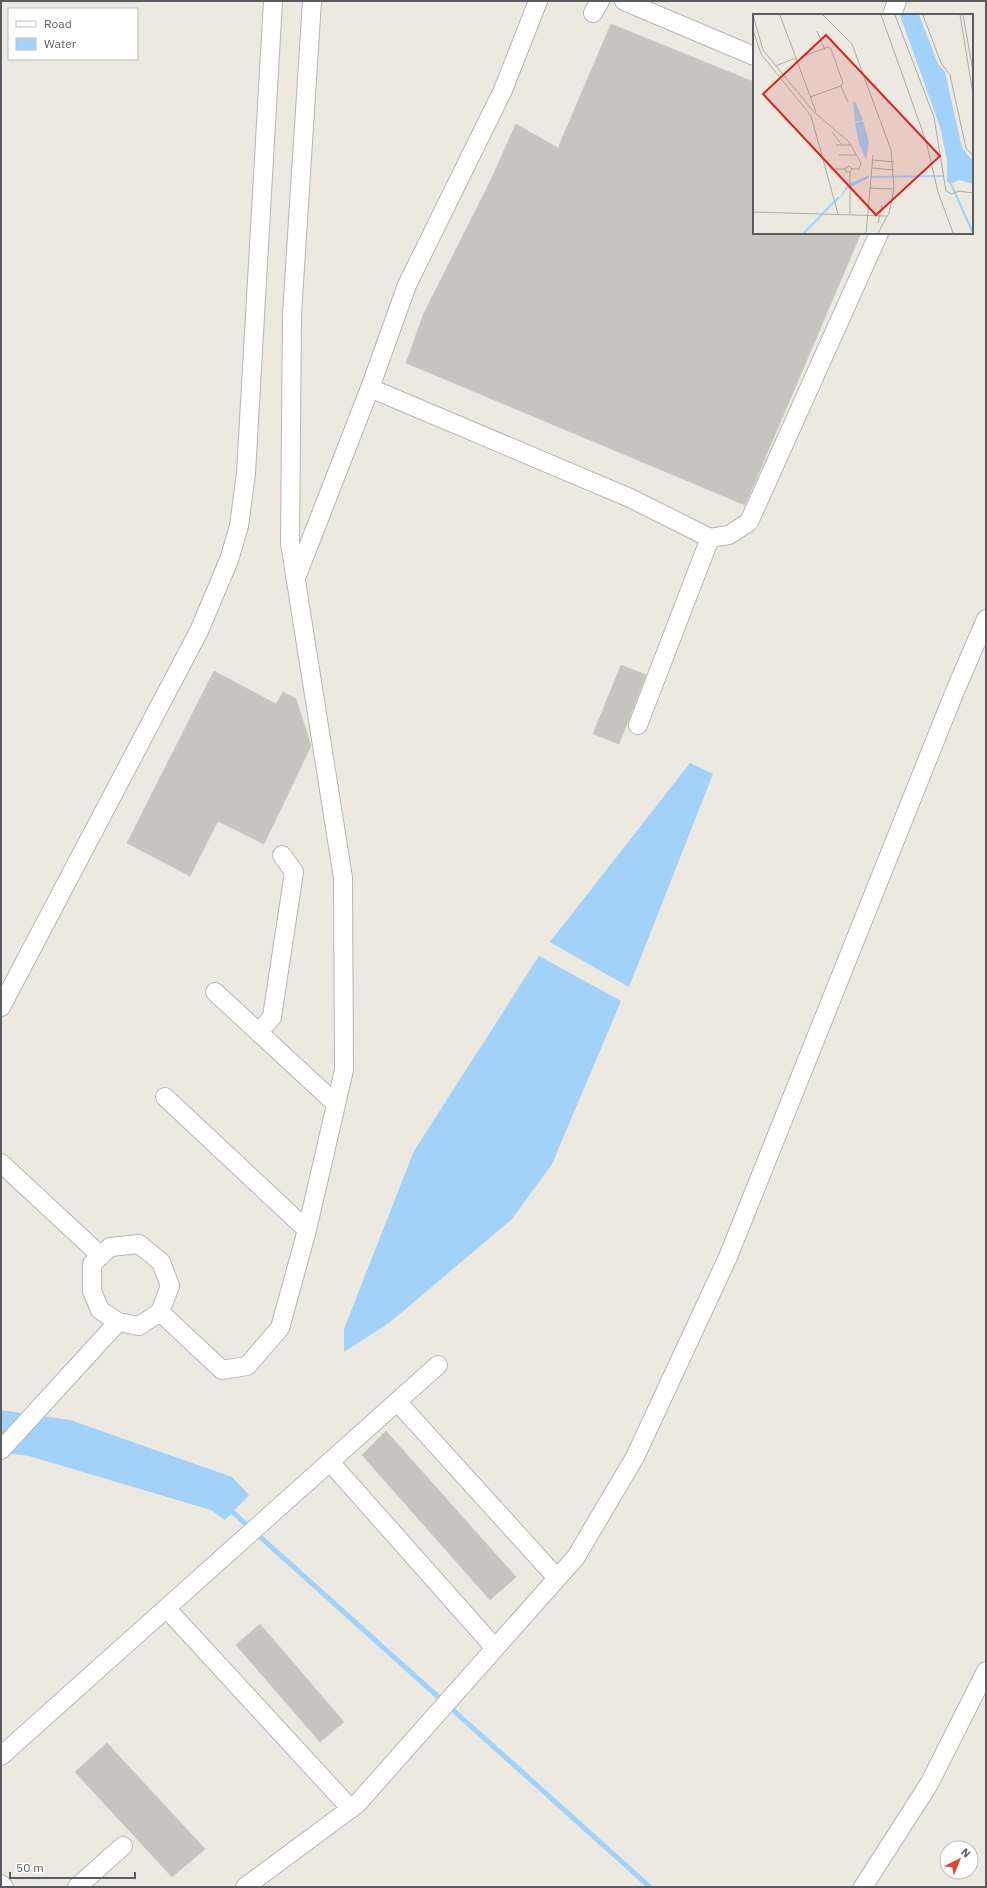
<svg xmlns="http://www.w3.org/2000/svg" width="987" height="1888" viewBox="0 0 987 1888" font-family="'IBM Plex Sans',sans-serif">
<rect width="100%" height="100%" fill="#ebe9e0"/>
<path fill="#a2d1fa" d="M690,763l23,11 -84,213 -79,-45z
M539,956l82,45 -69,163 -40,55 -123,104 -45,29v-23l70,-178z
M1,1410l69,10 162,57 17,18 -24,25 -14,-10 -182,-54 -28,-4z"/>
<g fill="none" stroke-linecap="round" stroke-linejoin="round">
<path stroke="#a2d1fa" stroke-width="5" d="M228,1508l422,379"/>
</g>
<path fill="#c6c4be" stroke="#d0cbbf" d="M611,24l143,58v151h107l-116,272 -339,-142 18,-50 65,-129 27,-60 42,24z
M621,665l25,10 -27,69 -26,-10z
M214,671l62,33 7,-12 13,7 15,47 -47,98 -46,-23 -28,55 -63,-33z
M386,1431l130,146 -26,23 -128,-145z
M260,1624l84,98 -24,20 -84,-97z
M107,1743l98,106 -33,28 -97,-105z"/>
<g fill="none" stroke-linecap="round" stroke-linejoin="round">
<g stroke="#b3b6bb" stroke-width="20">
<path id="minor" d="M624,1l130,55
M593,13l7,-12
M892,15l5,-14
M370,388l260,110 80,40 19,-3 20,-13 130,-289
M296,578l74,-190 37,-103 96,-195 35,-89
M638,725l72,-187
M215,992l121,112
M1,1007l198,-376 30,-71 10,-34 7,-53 27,-472
M259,1032l13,-15 22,-145 -12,-17
M165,1097l142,133
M1,1163l100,93
M118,1322l-18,-12 -8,-19v-27l18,-17 29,-3 22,18 9,24 -10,26
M402,1407l155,171
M1,1450l117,-128 21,4 21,-14 62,58 25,-4 33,-38 27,-98 37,-160 -1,-192 -53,-335 2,-229 20,-313
M330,1462l165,186
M167,1609l184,200
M1,1756l437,-391
M1,1884l3,3
M77,1887l46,-41
M245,1887l112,-83 219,-247 59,-100 93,-200 227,-566 31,-72
M863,1887l66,-103 57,-113"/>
</g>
<use href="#minor" stroke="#fff" stroke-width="18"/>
</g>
<g transform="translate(753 14)">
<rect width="220" height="220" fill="#ebe9e0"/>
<path d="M147,1h19l19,49 7,8 17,76 11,13v23l-14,-4 -9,4 -3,-3v-21l-7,-33zM102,87l8,19 -8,2 -2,-20zM110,107l6,21 -3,18 -7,-17 -4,-20zM116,161v3l-22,11 -8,10 8,-14z" fill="#a2d1fa"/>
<path fill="none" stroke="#a2d1fa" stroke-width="2" d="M118,163l73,-1M198,170l22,49M51,219l35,-36"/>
<path fill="none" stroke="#adada9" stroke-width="1" d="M0,1l10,35 51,62 35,30 12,21 -2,6h-7l-2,3v42M27,1l36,97M70,1l29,29 39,106 3,39 -5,24 -11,20M128,1l45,126 12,51 15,41M142,1l39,102 12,74 6,3 7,-3 14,2M170,1l18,48 9,12 16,73 7,8M207,1l13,79M210,1l10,56M0,16l8,24 50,62 27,98M64,17l8,19M48,43l27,-10 3,2 12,34 -2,3 -31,11M22,52l21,-8M88,72l7,16M79,118l10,13M83,131h15M86,141h18M120,146l21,2M119,154l22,2M77,155h15M97,158h-4l-1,-4 4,-2 3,3M117,174l24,1M0,198l134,4M125,209l4,-18M113,219l7,-78"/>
<path fill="#d62828" fill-opacity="0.15" stroke="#d62828" stroke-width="2" d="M73,21l114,121 -64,59 -113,-121z"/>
<rect width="220" height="220" fill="none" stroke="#595c61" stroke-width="2"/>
</g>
<rect width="987" height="1888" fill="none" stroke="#595c61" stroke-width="4"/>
<rect x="8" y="8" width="130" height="52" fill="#ffffff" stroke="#bdbec0"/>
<rect x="16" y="21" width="20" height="6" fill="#ffffff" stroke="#bdbec0"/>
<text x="44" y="28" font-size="12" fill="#595c61">Road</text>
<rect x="16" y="38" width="20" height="12" fill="#a2d1fa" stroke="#bdbec0"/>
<text x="44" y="48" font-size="12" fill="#595c61">Water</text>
<g transform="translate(959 1860) rotate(43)"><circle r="19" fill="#ffffff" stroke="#bdbec0"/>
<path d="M0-3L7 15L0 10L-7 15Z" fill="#df4532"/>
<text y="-6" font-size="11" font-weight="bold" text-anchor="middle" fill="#595c61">N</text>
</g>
<path d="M10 1872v6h125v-6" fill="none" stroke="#595c61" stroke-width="2"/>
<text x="16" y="1872" font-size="12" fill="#595c61" stroke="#ffffff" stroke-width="3" paint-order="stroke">50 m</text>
</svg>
